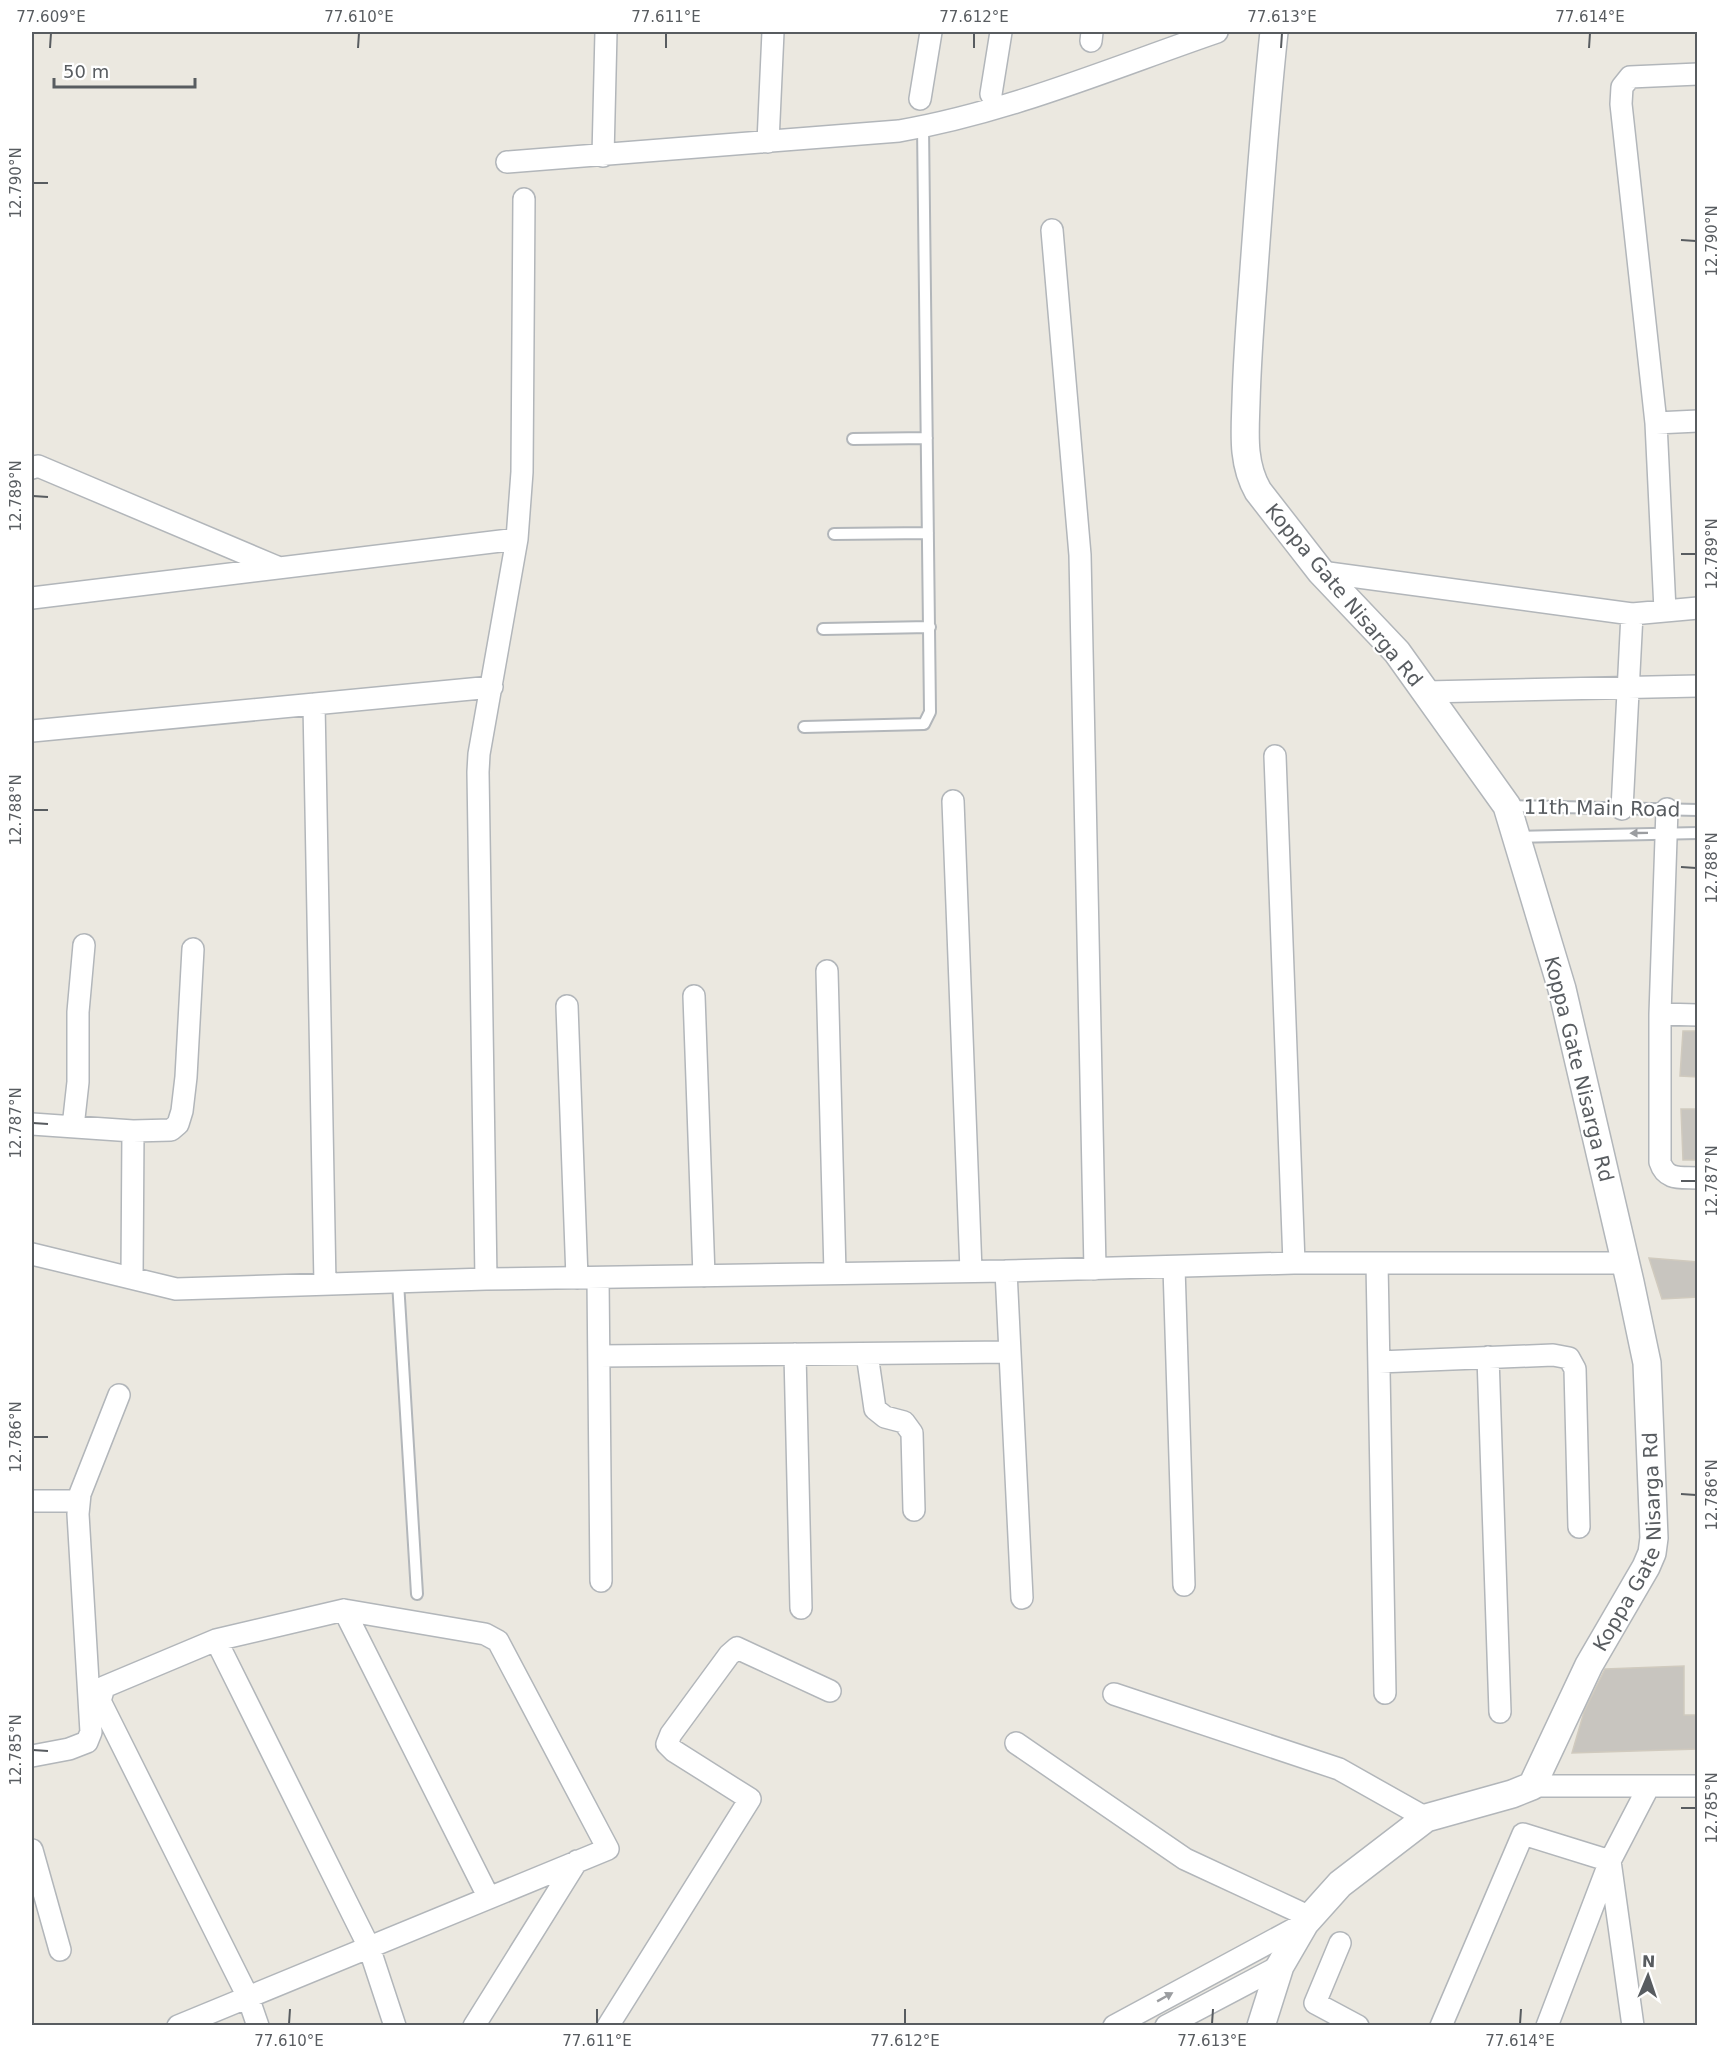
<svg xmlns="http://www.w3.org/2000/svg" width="1729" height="2057" viewBox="0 0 1729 2057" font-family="'DejaVu Sans',sans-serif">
<rect width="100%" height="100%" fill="#ebe8e0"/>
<path fill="#c8c5bf" stroke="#d0cabe" stroke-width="1.5" d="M1683,1031h15v46l-18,-1z
M1681,1109h17v51h-15z
M1649,1258l49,4v35l-36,2z
M1684,1666v49h14v34l-126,4 12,-41 21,-43z"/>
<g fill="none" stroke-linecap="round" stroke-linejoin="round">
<g stroke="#b2b6ba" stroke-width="14">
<path id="service" d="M853,439l74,-1
M834,534l94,-1
M823,629l107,-2
M804,727l120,-3 6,-12 -7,-585
M1507,806l191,4
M1518,837l180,-4
M398,1282l19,312"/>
</g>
<g stroke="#b2b6ba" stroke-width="24">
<path id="minor" d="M1091,41l1,-9
M991,94l10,-62
M920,99l11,-67
M768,142l5,-110
M603,156l3,-124
M507,162l392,-31c110,-19 213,-63 318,-99
M1052,230l28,325 15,714
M1656,423l42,-2
M32,468l6,-2 239,101
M1321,572l311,42 66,-6
M32,598l485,-59
M1665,610l-9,-187 -35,-319 1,-17 8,-10 68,-3
M1426,692l272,-6
M314,704l11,580
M32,731l460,-44
M1275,756l19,507
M953,801l18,470
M1622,809l10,-195
M1667,809l-7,205 38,1
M827,971l8,302
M694,996l10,280
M567,1006l10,272
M1660,1014v148c6,19 21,15 38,16
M32,1124l101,7 38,-1 7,-6 4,-13 4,-34 7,-128
M73,1127l5,-45v-70l6,-67
M32,1254l144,35 310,-10 520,-8 288,-8h331
M1377,1263l8,430
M1174,1267l10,318
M1006,1271l16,327
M132,1278l1,-147
M598,1278l3,303
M486,1279l-8,-507 1,-18 38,-215 5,-67 2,-273
M795,1354l6,254
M867,1354l8,55 10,8 19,5 8,11 2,77
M599,1356l411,-4
M1488,1357l12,355
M1379,1362l174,-7 16,3 6,11 4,158
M32,1501h47
M344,1610l145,288
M216,1640l153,307 26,79
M1114,1694l225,75 87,49
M1016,1743l169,116 125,58
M32,1756l37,-7 18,-7 4,-10 -13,-218 2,-20 39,-99
M1532,1786h166
M32,1850l28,100
M1340,1943l-25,60 43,23
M178,2026l430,-177 -110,-208 -13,-7 -141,-24 -128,30 -112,47 -4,14 148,296 10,29
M474,2026l103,-165
M608,2026l142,-227 -76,-48 -7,-7 4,-10 58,-79 8,-7 93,43
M1114,2026l191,-103
M1166,2026l114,-60
M1441,2026l82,-192 87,27 23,165
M1547,2026l63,-165 39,-75"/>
</g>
<g stroke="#b2b6ba" stroke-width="30">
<g id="tertiary">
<path id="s1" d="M1261,2026l19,-60 25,-43 35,-39 86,-66 86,-24 20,-8 57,-121 57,-98 6,-14 2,-15 -7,-175 -17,-81 -68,-293 -55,-183 -110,-154 -76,-80 -63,-81c-16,-28 -13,-58 -12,-89 1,-40 4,-80 7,-119 6,-84 12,-168 21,-251"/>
</g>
</g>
<use href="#service" stroke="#fff" stroke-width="10"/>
<use href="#minor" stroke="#fff" stroke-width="21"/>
<use href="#tertiary" stroke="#fff" stroke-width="27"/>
</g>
<defs><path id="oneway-solid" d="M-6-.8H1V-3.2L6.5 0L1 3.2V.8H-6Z" transform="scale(1.5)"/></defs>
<g fill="#9b9da0">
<use href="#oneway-solid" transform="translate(1639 833) rotate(179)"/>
<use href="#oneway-solid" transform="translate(1165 1997) rotate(-29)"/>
</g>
<path fill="none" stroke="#585c60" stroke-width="2" d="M50,48l1,-15M358,48l1,-15M666,48v-15M974,48v-15M1281,48l1,-15M1589,48l1,-15M33,183h15M1681,240l15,1M33,496l15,1M1681,554h15M33,810h15M1681,867l15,1M33,1123l15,1M1681,1181h15M33,1437h15M1681,1494l15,1M33,1750l15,1M1681,1808h15M289,2024l1,-15M597,2024v-15M905,2024v-15M1212,2024l1,-15M1520,2024l1,-15"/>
<g text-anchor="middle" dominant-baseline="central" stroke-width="4.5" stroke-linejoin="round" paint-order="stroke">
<g font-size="20" fill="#585c60" stroke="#fff">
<text transform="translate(1344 595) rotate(50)">Koppa Gate Nisarga Rd</text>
<text transform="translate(1602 808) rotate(1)">11th Main Road</text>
<text transform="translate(1579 1069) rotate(76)">Koppa Gate Nisarga Rd</text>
<text stroke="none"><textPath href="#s1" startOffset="652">Koppa Gate Nisarga Rd</textPath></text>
</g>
</g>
<rect width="1729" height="2057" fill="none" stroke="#ffffff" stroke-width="66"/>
<g transform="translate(1648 1976) rotate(2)" stroke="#ffffff" stroke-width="4.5" paint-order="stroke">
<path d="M0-4.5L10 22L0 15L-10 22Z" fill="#585c60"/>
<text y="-9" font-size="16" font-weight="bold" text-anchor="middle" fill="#585c60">N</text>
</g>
<path d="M54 78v9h141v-9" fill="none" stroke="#585c60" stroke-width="3"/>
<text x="63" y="78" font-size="18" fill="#585c60" stroke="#ffffff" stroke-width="4.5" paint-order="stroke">50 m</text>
<rect x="33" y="33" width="1663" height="1991" fill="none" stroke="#585c60" stroke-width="2"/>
<g font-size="15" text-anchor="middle" fill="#585c60">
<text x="51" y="22">77.609°E</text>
<text x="359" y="22">77.610°E</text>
<text x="666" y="22">77.611°E</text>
<text x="974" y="22">77.612°E</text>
<text x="1282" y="22">77.613°E</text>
<text x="1590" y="22">77.614°E</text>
<text transform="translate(16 183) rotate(-90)" y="5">12.790°N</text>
<text transform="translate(1712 241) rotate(-90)" y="5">12.790°N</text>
<text transform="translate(16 496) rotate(-90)" y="5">12.789°N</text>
<text transform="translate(1712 554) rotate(-90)" y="5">12.789°N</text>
<text transform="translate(16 810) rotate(-90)" y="5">12.788°N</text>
<text transform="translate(1712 868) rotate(-90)" y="5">12.788°N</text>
<text transform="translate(16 1123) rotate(-90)" y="5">12.787°N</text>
<text transform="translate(1712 1181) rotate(-90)" y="5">12.787°N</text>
<text transform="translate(16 1437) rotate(-90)" y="5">12.786°N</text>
<text transform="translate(1712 1495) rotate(-90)" y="5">12.786°N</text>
<text transform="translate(16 1750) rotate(-90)" y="5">12.785°N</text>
<text transform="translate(1712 1808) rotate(-90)" y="5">12.785°N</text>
<text x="289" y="2046">77.610°E</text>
<text x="597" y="2046">77.611°E</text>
<text x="905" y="2046">77.612°E</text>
<text x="1212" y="2046">77.613°E</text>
<text x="1520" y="2046">77.614°E</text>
</g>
</svg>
